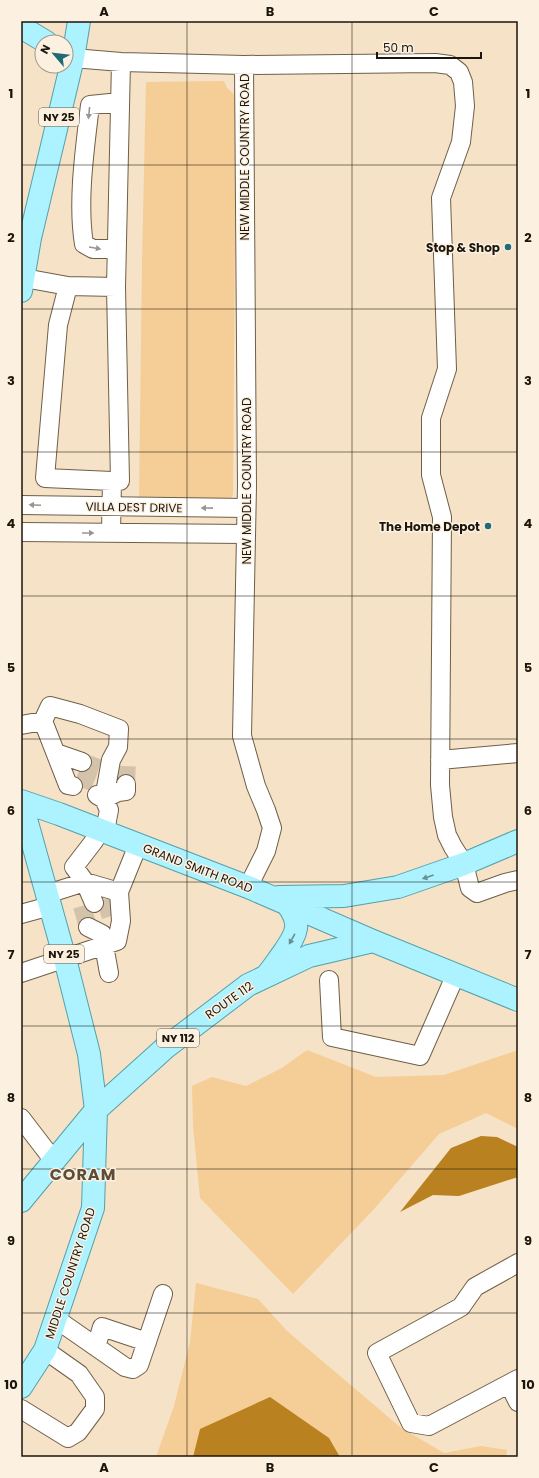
<svg xmlns="http://www.w3.org/2000/svg" width="539" height="1478" viewBox="0 0 539 1478" font-family="Poppins,sans-serif">
<rect width="100%" height="100%" fill="#f5e2c7"/>
<path fill="#f5cd96" d="M224,81l3,7 9,8 -3,399 -4,6h-90l3,-238 4,-181z
M307,1050l69,27 68,-2 74,-25v79l-32,-16 -47,21 -65,75 -81,85 -93,-96 -7,-72 -1,-40 20,-9 34,9 36,-18z
M196,1283l62,16 29,32 113,96 44,26 37,-7 26,4 -1,7h-166l-11,-19 -129,-9 -7,28h-37l18,-51 16,-64z"/>
<path fill="#b9811f" d="M481,1136l16,1 21,10v30l-59,19 -26,-1 -33,17 51,-64z
M270,1397l59,41 11,19h-147l7,-28z"/>
<g fill="none" stroke-linecap="round" stroke-linejoin="round">
<path stroke="#d4c3ab" stroke-width="18" stroke-dasharray="18 9" stroke-linecap="butt" d="M82,762l27,10
M77,776l20,8
M126,784l1,-23
M105,899l7,21
M82,906l6,21"/>
<g stroke="#6f5f47" stroke-width="20">
<path id="minor" d="M73,58l48,4 123,3 191,-2 15,2 9,7 4,10 2,24 -4,36 -20,56 6,171 -16,49v57l11,42 -2,268 3,32 4,18 6,12 11,17 6,24 7,5 28,-10 13,-3
M244,65l3,421 -5,250 14,50 10,24 6,18 -6,23 -18,36
M117,249h-24l-9,-5c-7,-43 1,-96 6,-139l30,-3
M24,278l44,8 48,1 4,194h-8
M68,286l-10,39 -13,153 67,3 -1,52
M116,287l5,-225
M21,505l225,3
M21,532l225,2
M43,721l25,64 5,1
M21,725l22,-4 7,-15 30,8 39,15 -1,18 -7,13 -7,39 5,11 -4,21
M56,753l26,9
M440,760l78,-7
M97,795l7,4 14,-7 8,-1v-7
M119,892l19,-47
M47,894l38,-12 9,21
M21,914l29,-8
M88,927l14,7 7,39
M21,973l96,-32 4,-20 -2,-29 -34,-10 -11,-15 20,-26 6,-11
M329,980l3,57 88,19 36,-82
M21,1118l33,43
M518,1263l-43,24 -14,20 -84,46 34,70 18,3 89,-47
M56,1319l69,48 8,2 6,-4 24,-71
M96,1347l6,-20 45,15
M509,1384l9,18
M21,1409l47,29 10,-6 17,-23v-12l-16,-23 -34,-24"/>
</g>
<g stroke="#55a0aa" stroke-width="24">
<path id="major" d="M21,27l25,15
M21,291l9,-53 43,-180 6,-37
M21,801l44,158 24,95 7,56 -3,98 -48,142 -24,37
M21,801l38,13 189,73 125,54 145,59
M279,897l65,-1 54,-9 66,-23 54,-23
M267,975c6,-7 11,-15 17,-23 13,-19 18,-28 3,-48
M21,1201l75,-91 69,-62 83,-63 61,-29 64,-15"/>
</g>
<use href="#minor" stroke="#fff" stroke-width="18"/>
<use href="#major" stroke="#acf3ff" stroke-width="22"/>
</g>
<defs><path id="oneway-solid" d="M-6-.8H1V-3.2L6.5 0L1 3.2V.8H-6Z"/></defs>
<g fill="#989691">
<use href="#oneway-solid" transform="translate(89 113) rotate(96)"/>
<use href="#oneway-solid" transform="translate(95 248) rotate(10)"/>
<use href="#oneway-solid" transform="translate(35 505) rotate(-178)"/>
<use href="#oneway-solid" transform="translate(207 508) rotate(-179)"/>
<use href="#oneway-solid" transform="translate(88 533)"/>
</g>
<g fill="#6b8f91">
<use href="#oneway-solid" transform="translate(428 877) rotate(161)"/>
<use href="#oneway-solid" transform="translate(292 939) rotate(119)"/>
</g>
<path fill="none" stroke="#1b150b" stroke-width="1" stroke-opacity="0.55" d="M187,21v1436M352,21v1436M21,165h497M21,309h497M21,452h497M21,596h497M21,739h497M21,882h497M21,1026h497M21,1169h497M21,1313h497"/>
<g fill="#216a76" stroke="#fcf0e0" stroke-width="1.5">
<circle cx="508" cy="247" r="4"/>
<circle cx="488" cy="526" r="4"/>
</g>
<g text-anchor="middle" dominant-baseline="central" stroke-width="3" stroke-linejoin="round" paint-order="stroke">
<g fill="#fcf0e0" stroke="#5e574b" stroke-width="1">
<rect x="39" y="108" width="40" height="18" rx="3"/>
<rect x="44" y="945" width="40" height="18" rx="3"/>
<rect x="157" y="1029" width="42" height="18" rx="3"/>
</g>
<g font-size="11" font-weight="bold" fill="#1b150b">
<text x="59" y="117">NY 25</text>
<text x="64" y="954">NY 25</text>
<text x="178" y="1038">NY 112</text>
</g>
<g font-size="12" fill="#1b150b" stroke="#fcf0e0">
<text transform="translate(244 157) rotate(-90)">NEW MIDDLE COUNTRY ROAD</text>
<text transform="translate(246 481) rotate(-90)">NEW MIDDLE COUNTRY ROAD</text>
<text transform="translate(134 507) rotate(1)">VILLA DEST DRIVE</text>
<text transform="translate(198 868) rotate(21)">GRAND SMITH ROAD</text>
<text transform="translate(229 1000) rotate(-35)">ROUTE 112</text>
<text transform="translate(70 1273) rotate(-72)">MIDDLE COUNTRY ROAD</text>
</g>
<g font-size="12" font-weight="bold" fill="#1b150b" stroke="#fcf0e0" text-anchor="end">
<text x="500" y="247">Stop &amp; Shop</text>
<text x="480" y="526">The Home Depot</text>
</g>
<g font-size="16" font-weight="bold" letter-spacing="1" fill="#5d4c36" stroke="#fcf0e0">
<text x="83" y="1174">CORAM</text>
</g>
</g>
<rect width="539" height="1478" fill="none" stroke="#fcf0e0" stroke-width="44"/>
<g transform="translate(54 54) rotate(298)"><circle r="19" fill="#fcf0e0" stroke="#a2988b"/>
<path d="M0-3L7 15L0 10L-7 15Z" fill="#216a76"/>
<text y="-6" font-size="11" font-weight="bold" text-anchor="middle" fill="#1b150b">N</text>
</g>
<path d="M377 52v6h104v-6" fill="none" stroke="#1b150b" stroke-width="2"/>
<text x="383" y="52" font-size="12" fill="#1b150b" stroke="#fcf0e0" stroke-width="3" paint-order="stroke">50 m</text>
<rect x="22" y="22" width="495" height="1434" fill="none" stroke="#1b150b" stroke-width="1.5"/>
<g font-size="13" text-anchor="middle" font-weight="bold" fill="#1b150b">
<text x="104" y="16">A</text>
<text x="270" y="16">B</text>
<text x="434" y="16">C</text>
<text x="11" y="98">1</text>
<text x="528" y="98">1</text>
<text x="11" y="242">2</text>
<text x="528" y="242">2</text>
<text x="11" y="385">3</text>
<text x="528" y="385">3</text>
<text x="11" y="528">4</text>
<text x="528" y="528">4</text>
<text x="11" y="672">5</text>
<text x="528" y="672">5</text>
<text x="11" y="815">6</text>
<text x="528" y="815">6</text>
<text x="11" y="959">7</text>
<text x="528" y="959">7</text>
<text x="11" y="1102">8</text>
<text x="528" y="1102">8</text>
<text x="11" y="1245">9</text>
<text x="528" y="1245">9</text>
<text x="11" y="1389">10</text>
<text x="528" y="1389">10</text>
<text x="104" y="1472">A</text>
<text x="270" y="1472">B</text>
<text x="434" y="1472">C</text>
</g>
</svg>
